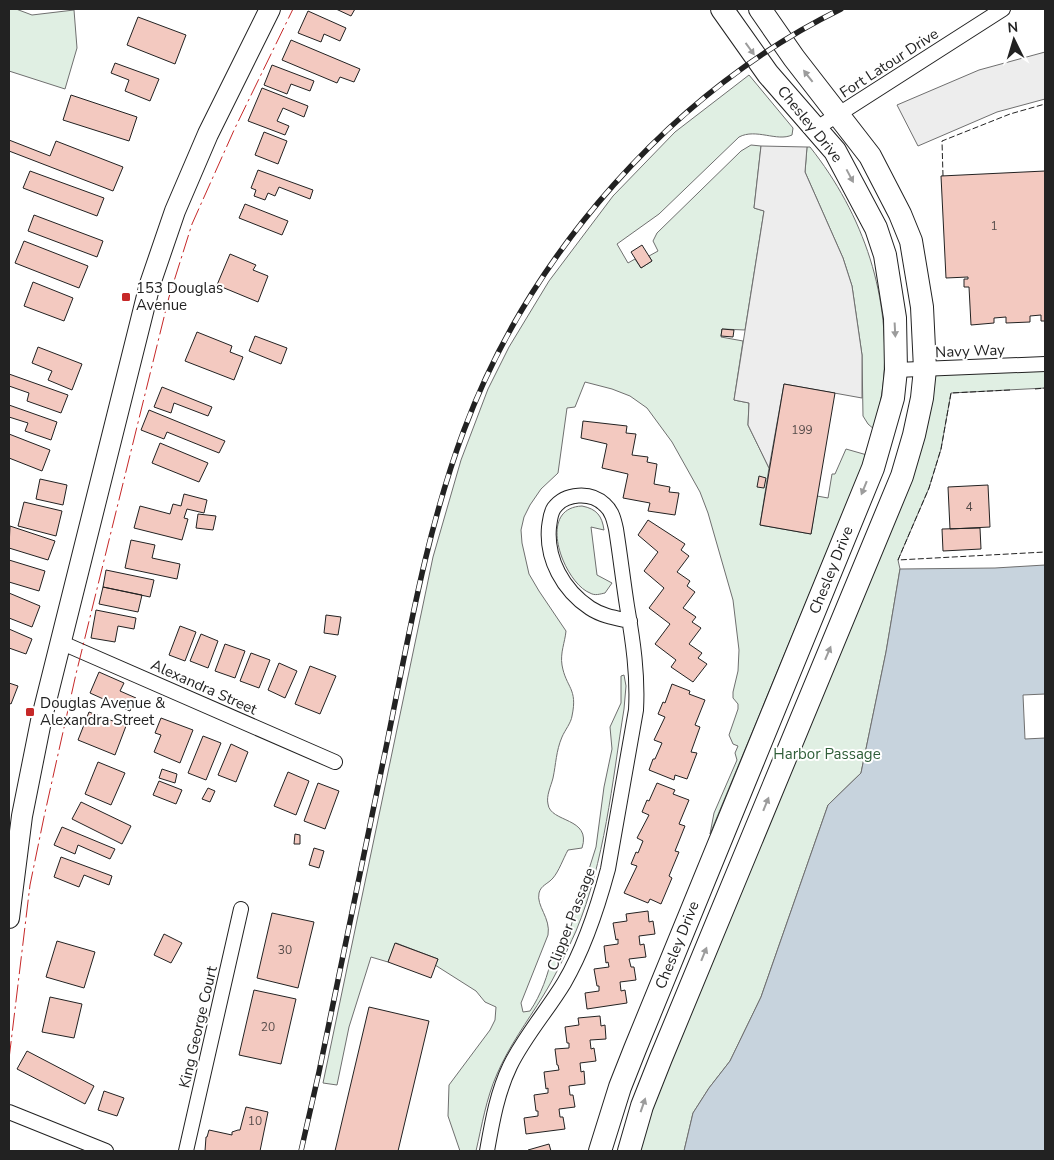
<svg xmlns="http://www.w3.org/2000/svg" width="1054" height="1160" viewBox="0 0 1054 1160" font-family="'Nunito Sans',sans-serif">
<rect width="100%" height="100%" fill="#fff"/>
<path fill="#e0efe3" stroke="#6f6f6f" d="M9,9h7l16,6 42,-5 3,38 -12,41 -56,-18z
M749,75l44,53 -1,7c-15,7 -36,-7 -53,2l-80,77 -42,30 11,19 7,-4 6,9 11,-7 -3,-5 9,-5 -5,-10 4,-8 84,-82 10,-6 10,1 -7,62 10,3 -19,119 -23,-1 -1,8 22,4 -9,59 15,3 -1,22 21,43 -9,57 51,9 6,-38 11,2 4,-24h3l11,-25 21,6 -157,379 4,-21 23,-53 -2,-7 3,-7 -5,-2 -4,-9 9,-26v-5l-5,-6v-6l5,-21 1,-21 -6,-50 -25,-87 -8,-21 -28,-50 -25,-34 -17,-12 -18,-7 -27,-7 -10,25 -8,1 -9,65 -17,16 -11,16 -6,12 -3,13 1,13 7,31 10,17 27,40c-1,11 -6,22 -4,34 4,23 16,23 10,51 -1,7 -7,14 -10,21 -6,14 -6,27 -9,41 -2,8 -7,18 -5,26 2,19 44,13 34,44l-14,2c-5,9 -9,21 -15,28 -5,6 -12,7 -14,15 -3,13 12,25 9,42l-27,68 2,9 7,-1c11,-16 18,-36 22,-55l8,-3 4,-5 32,-101 8,-60 8,-38 -2,-22 11,-24v-27l3,-1 2,11 -2,23c-12,74 -19,152 -48,222 -10,22 -20,44 -33,65 -16,26 -34,50 -46,78 -11,25 -15,51 -21,77h-16l-12,-35 1,-31 41,-55 5,-10 1,-13 -11,-5 -9,-11 -41,-26 3,-6 -42,-16 -8,19 -17,-5 -22,70 -12,58 -14,-2 110,-526 28,-97 27,-71 21,-42 40,-66 64,-85 62,-64z
M807,147h3c54,68 82,151 73,238 -2,15 -5,30 -8,45l-7,-6 -5,-8 -1,-61 -10,-69 -9,-28 -38,-86z
M1045,364v24l-94,5 -10,56 -12,39 -31,72 2,9 -14,83 -25,121 -33,32 -67,192 -31,64 -21,27 -16,25 -9,38h-54l231,-575 64,-207z
M582,506c15,3 20,10 22,24l-13,-3 6,48 15,8 -7,10c-5,1 -10,3 -15,0 -26,-10 -55,-85 -8,-87z"/>
<path fill="#ededed" stroke="#6f6f6f" d="M1045,52v47l-48,13 -79,34 -21,-41 82,-35z
M761,146l46,1 -2,25 38,86 9,28 10,69v43l-78,-14 -15,84 -21,-43 1,-22 -15,-3 30,-189 -10,-3z"/>
<path fill="#c7d3dd" stroke="#6f6f6f" d="M1045,565v586h-361l9,-38 16,-25 21,-27 31,-64 67,-192 33,-32 25,-121 14,-83 95,-1z"/>
<path fill="#fff" stroke="#6f6f6f" d="M1045,694v44l-20,1 -2,-44z"/>
<path fill="#f3c9c0" stroke="#222" d="M336,9h19l-4,7z
M308,11l38,17 -6,13 -16,-7 -3,8 -23,-9z
M138,17l48,18 -11,29 -48,-19z
M291,40l69,29 -6,13 -14,-5 -3,6 -55,-23z
M115,63l44,16 -9,22 -25,-10 4,-11 -18,-7z
M272,65l42,16 -4,10 -19,-7 -4,10 -23,-9z
M262,88l46,18 -4,11 -21,-9 -6,13 12,5 -4,9 -37,-14z
M71,95l66,22 -8,24 -66,-21z
M264,132l23,9 -9,23 -23,-9z
M9,140l41,16 6,-15 67,26 -10,24 -104,-40z
M258,170l55,20 -3,9 -31,-12 -4,9 -7,-3 -3,7 -11,-4 2,-6 -5,-2z
M30,171l74,27 -7,18 -74,-28z
M1045,171v150h-4v-6l-11,1v6l-24,1v-6l-12,1v5l-23,2 -2,-38h-5v-8h4v-2l-22,1 -5,-102z
M245,204l43,17 -6,14 -43,-17z
M34,215l69,26 -6,16 -69,-26z
M24,241l64,25 -9,22 -64,-25z
M642,245l10,16 -11,7 -10,-16z
M230,254l26,11 -3,5 15,6 -10,26 -41,-17z
M33,282l40,16 -9,23 -40,-15z
M722,329l12,1 -1,7 -12,-1z
M197,332l35,14 -2,6 13,5 -9,23 -49,-19z
M255,336l32,12 -6,16 -32,-13z
M38,347l44,17 -10,26 -24,-10 4,-9 -20,-8z
M9,374l59,21 -7,18 -34,-12 2,-8 -20,-7z
M784,384l51,9 -24,141 -51,-9z
M162,387l50,20 -4,9 -34,-13 -3,10 -17,-6z
M9,405l48,17 -6,18 -26,-9 3,-8 -19,-6z
M149,410l76,31 -6,12 -52,-21 -3,7 -23,-9z
M583,421l44,5 -1,7 10,1 -4,21 16,2 -1,5 10,2 -3,20 16,3 -1,5 10,1 -4,22 -27,-4 2,-8 -27,-5 5,-24 -26,-6 5,-24 -26,-6z
M9,434l41,16 -8,21 -33,-13z
M160,443l48,20 -9,19 -47,-19z
M759,476l7,2 -2,10 -7,-1z
M40,479l27,6 -4,20 -27,-6z
M988,485l2,42 -40,2 -2,-42z
M184,494l23,6 -3,13 -17,-4 -3,9 4,1 -6,21 -48,-12 6,-22 30,8 3,-10 8,2z
M24,502l38,9 -6,25 -38,-10z
M198,514l18,2 -3,14 -17,-2z
M648,520l37,24 -4,6 8,6 -12,16 13,9 -3,5 8,6 -12,16 13,9 -4,5 9,6 -12,16 13,9 -4,5 9,6 -14,18 -22,-15 5,-7 -21,-16 15,-20 -21,-16 15,-20 -20,-17 14,-19 -20,-17z
M10,526l45,15 -7,19 -39,-12z
M980,528l1,21 -38,2 -1,-22z
M131,540l24,5 -3,13 28,6 -3,15 -52,-11z
M9,560l36,11 -6,20 -30,-9z
M106,570l48,10 -4,17 -47,-10z
M103,587l39,8 -4,17 -39,-8z
M9,593l31,13 -8,21 -23,-9z
M96,610l40,8 -2,11 -16,-3 -3,16 -24,-4z
M326,615l15,2 -3,18 -14,-2z
M180,626l16,6 -11,29 -16,-6z
M9,629l23,10 -6,15 -17,-6z
M201,634l17,7 -10,27 -18,-7z
M225,644l20,7 -10,27 -20,-7z
M251,653l19,7 -11,28 -19,-7z
M279,663l18,8 -12,27 -17,-8z
M310,666l26,10 -16,38 -25,-10z
M99,672l25,11 -4,8 16,7 -6,13 -40,-18z
M9,683l9,3 -7,18 -2,-1z
M672,684l18,7 -1,3 16,6 -10,25 5,2 -9,25 6,1 -10,26 -12,-4 -1,5 -25,-10 4,-11h2l7,-16 -8,-3 11,-23 -7,-3 5,-12 2,1z
M89,712l37,14 -11,29 -37,-15z
M161,718l32,12 -13,33 -26,-11 7,-17 -6,-2z
M203,736l18,7 -15,37 -18,-7z
M231,744l17,8 -12,30 -18,-7z
M98,762l27,11 -14,32 -26,-11z
M162,769l15,5 -2,9 -16,-5z
M288,772l21,9 -13,34 -22,-9z
M159,781l23,9 -6,14 -23,-9z
M318,783l21,8 -14,38 -21,-8z
M657,783l18,7 -2,4 16,6 -10,24 6,2 -10,25 4,1 -10,24 3,2 -11,26 -11,-5 -2,4 -24,-10 13,-27 -6,-2 5,-12 2,1 5,-12 -6,-3 12,-23 -7,-3 5,-12 2,1z
M208,788l7,3 -5,11 -8,-3z
M81,802l50,24 -9,18 -50,-25z
M62,827l53,22 -5,10 -32,-14 -3,9 -21,-9z
M295,834l5,1v9h-6z
M314,848l10,3 -5,17 -10,-3z
M61,857l51,19 -3,9 -25,-10 -5,12 -25,-10z
M648,911l1,11 4,-1 2,13 -16,2 1,9 4,-1 2,13 -17,2 2,8h3l2,13 -16,2 1,9 4,-1 2,13 -40,6 -2,-16 14,-2v-5h-2l-3,-17 15,-2 -1,-5 -2,1 -2,-17 14,-2v-5l-2,1 -3,-17 14,-2 -1,-7z
M272,913l42,9 -16,66 -41,-10z
M164,934l18,9 -11,20 -17,-8z
M57,941l38,11 -11,36 -38,-11z
M395,943l43,16 -7,19 -43,-16z
M254,990l42,9 -15,65 -42,-9z
M50,997l32,7 -8,34 -32,-6z
M369,1007l60,14 -31,130h-63z
M600,1016l1,10 4,-1 1,14 -16,1 1,9 3,-1 2,13 -16,2 1,9 3,-1 1,13 -16,2 1,9h3l2,12 -16,2 1,8h3l2,12 -39,5 -2,-16 14,-2v-5h-2l-2,-16 14,-2v-5l-2,1 -2,-17 15,-2 -1,-5h-1l-2,-16 14,-1v-5h-2l-2,-16 14,-2 -1,-7z
M27,1051l67,35 -9,18 -68,-35z
M104,1091l20,7 -7,18 -19,-6z
M246,1107l22,5 -8,39h-55l1,-14h1l2,-7 23,5v-3l6,-2h2z
M549,1144l2,7h-22l-1,-1z"/>
<g fill="none" stroke-linecap="round" stroke-linejoin="round">
<g stroke="#222" stroke-width="16">
<path id="street" d="M817,128l186,-119
M896,370l149,-6
M60,642l275,120
M9,1112l97,39
M186,1151l55,-242
M487,1151c5,-28 10,-58 23,-85 14,-29 37,-55 54,-83 20,-34 34,-77 44,-114l28,-159c2,-35 -3,-69 -9,-104 -4,-26 -7,-52 -11,-77 -2,-9 -4,-18 -11,-24 -14,-14 -40,-12 -51,3 -4,6 -4,13 -5,19 -3,32 14,63 41,81 12,8 26,10 40,13"/>
</g>
<g stroke="#222" stroke-width="22">
<path id="secondary" d="M9,918l13,-102 19,-95 109,-437 25,-73 33,-77 62,-125"/>
</g>
<g stroke="#222" stroke-width="24">
<path id="primary" d="M600,1151l20,-64 15,-38 238,-581 20,-70 3,-28 -1,-52 -10,-63 -9,-27 -41,-77 -67,-77 -46,-65
M629,1151l13,-45 19,-48 241,-582 12,-41 8,-37 3,-29 -3,-62 -11,-66 -11,-27 -30,-58 -76,-98 -34,-49"/>
</g>
<use href="#street" stroke="#fff" stroke-width="14"/>
<use href="#secondary" stroke="#fff" stroke-width="20"/>
<use href="#primary" stroke="#fff" stroke-width="22"/>
<g stroke="#222" stroke-width="5.5">
<path id="rail" d="M301,1151l18,-79c23,-111 46,-223 69,-334 21,-104 39,-209 76,-308 66,-176 208,-338 377,-421"/>
</g>
<use href="#rail" stroke="#fff" stroke-width="4" stroke-dasharray="11" stroke-linecap="butt"/>
<path stroke="#222" stroke-width="1" stroke-dasharray="6 2.5" stroke-linecap="butt" d="M943,176l-1,-35 68,-27 35,-10
M1035,389l10,-1
M1010,390l-59,3 -10,56 -12,39 -31,72 147,-8"/>
<path stroke="#c62828" stroke-width="1" stroke-dasharray="18 4 2.5 4" stroke-linecap="butt" d="M9,1059l21,-174 14,-68 32,-143 93,-377 23,-73 43,-96 58,-119"/>
</g>
<defs><path id="oneway-solid" d="M-6-.8H1V-3.2L6.5 0L1 3.2V.8H-6Z" transform="scale(1.25)"/></defs>
<g fill="#9c9c9c">
<use href="#oneway-solid" transform="translate(750 49) rotate(54)"/>
<use href="#oneway-solid" transform="translate(808 76) rotate(-128)"/>
<use href="#oneway-solid" transform="translate(850 176) rotate(62)"/>
<use href="#oneway-solid" transform="translate(895 330) rotate(87)"/>
<use href="#oneway-solid" transform="translate(864 488) rotate(112)"/>
<use href="#oneway-solid" transform="translate(828 653) rotate(-67)"/>
<use href="#oneway-solid" transform="translate(766 804) rotate(-68)"/>
<use href="#oneway-solid" transform="translate(704 954) rotate(-68)"/>
<use href="#oneway-solid" transform="translate(643 1105) rotate(-71)"/>
</g>
<g fill="#c62828" stroke="#fff" stroke-width="2">
<rect x="121" y="292" width="10" height="10" rx="2.5"/>
<rect x="25" y="707" width="10" height="10" rx="2.5"/>
</g>
<g text-anchor="middle" dominant-baseline="central" stroke-width="4" stroke-linejoin="round" paint-order="stroke">
<g font-size="12" fill="#564c4a">
<text x="994" y="226">1</text>
<text x="802" y="430">199</text>
<text x="969" y="507">4</text>
<text x="285" y="950">30</text>
<text x="268" y="1027">20</text>
<text x="255" y="1121">10</text>
</g>
<g font-size="15" fill="#222" stroke="#fff">
<text transform="translate(889 63) rotate(-33)">Fort Latour Drive</text>
<text transform="translate(810 124) rotate(51)">Chesley Drive</text>
<text transform="translate(970 351) rotate(-2)">Navy Way</text>
<text transform="translate(831 570) rotate(-68)">Chesley Drive</text>
<text transform="translate(204 687) rotate(24)">Alexandra Street</text>
<text transform="translate(571 919) rotate(-69)">Clipper Passage</text>
<text transform="translate(677 945) rotate(-68)">Chesley Drive</text>
<text transform="translate(198 1027) rotate(-77)">King George Court</text>
</g>
<g font-size="15" fill="#222" stroke="#fff" text-anchor="start">
<text x="136" y="288">153 Douglas<tspan x="136" dy="17">Avenue</tspan></text>
<text x="40" y="703">Douglas Avenue &amp;<tspan x="40" dy="17">Alexandra Street</tspan></text>
</g>
<g font-size="15" fill="#2f5e38" stroke="#fff">
<text x="827" y="754">Harbor Passage</text>
</g>
</g>
<rect width="1054" height="1160" fill="none" stroke="#222222" stroke-width="20"/>
<g transform="translate(1014 40) rotate(355)" stroke="#ffffff" stroke-width="4" paint-order="stroke">
<path d="M0-4L9 19L0 12L-9 19Z" fill="#222222"/>
<text y="-8" font-size="14" font-weight="bold" text-anchor="middle" fill="#222222">N</text>
</g>
</svg>
